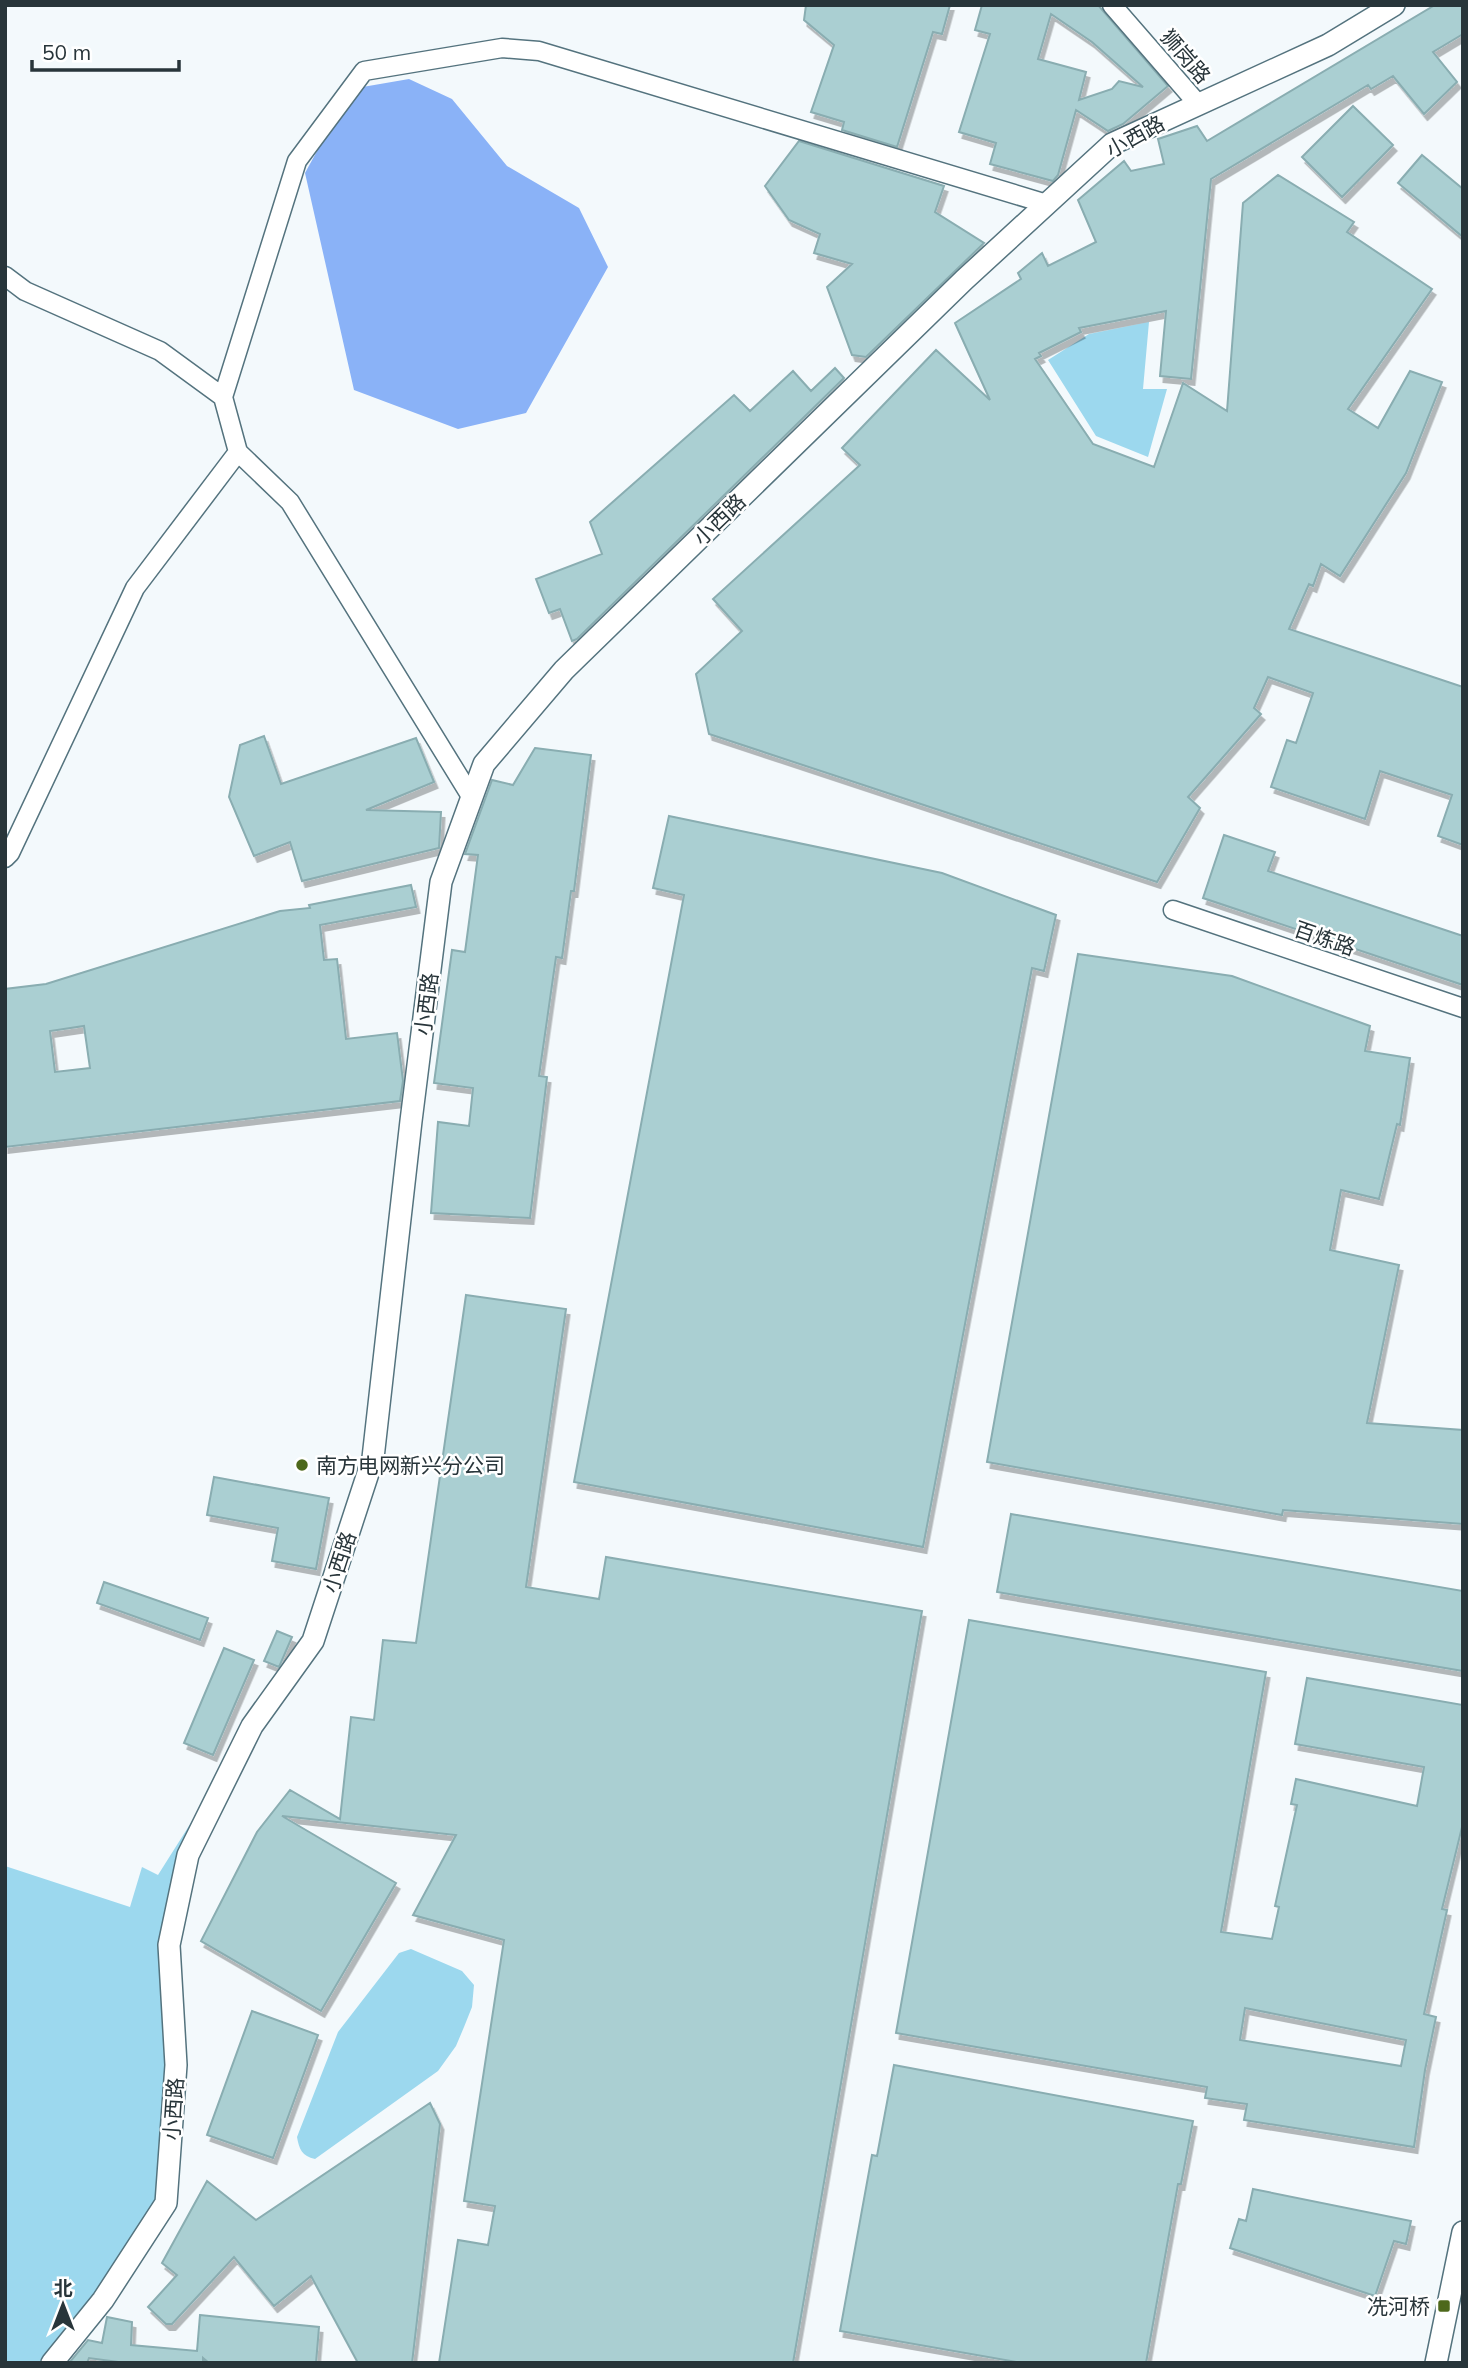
<svg xmlns="http://www.w3.org/2000/svg" width="1468" height="2368" viewBox="0 0 1468 2368" font-family="Mulish,'Noto Sans SC',sans-serif">
<defs>
<filter id="shadow"><feDropShadow dx="3.5" dy="6" stdDeviation="0" flood-color="#0004"/></filter>
</defs>
<rect width="100%" height="100%" fill="#f3f9fc"/>
<path fill="#9cd8ee" d="M1149,322l-6,67h24l-19,68 -52,-21 -48,-76 41,-26z
M252,1726l-64,129 -19,90 -3,258 -114,160h-47v-497l125,41 12,-40 16,8z
M411,1949l51,22 12,14 -2,22 -8,20 -8,19 -18,25 -123,88c-13,-3 -16,-10 -18,-22l41,-105 61,-79z"/>
<path fill="#8ab2f7" d="M409,79l43,20 55,67 72,42 29,59 -82,146 -68,16 -104,-39 -49,-217 46,-84z"/>
<path fill="#aacfd2" stroke="#89adb1" stroke-width="2" fill-rule="evenodd" filter="url(#shadow)" d="M806,5h144l-8,29 -9,-2 -36,115 -55,-17 2,-8 -33,-10 23,-67 -30,-25z
M982,5h116l70,81 -45,38 -15,7 -32,-21 -18,65 -5,6 -63,-17 6,-21 -37,-11 31,-98 -15,-4zM1051,14l41,28 51,45 -24,-6 -7,8 -33,11 7,-28 -48,-13z
M1435,5h28v29l-30,18 24,30 -33,32 -31,-38 -22,13 -3,-4 -157,94 -20,200 -31,-3 6,-65 -87,17 2,4 -42,21 2,3 -6,3 58,85 61,23 29,-84 44,28 16,-208 35,-28 76,47 -7,10 85,57 -84,120 30,19 32,-57 32,11 -36,91 -66,103 -19,-12 -8,22 -4,-2 -20,45 174,58v158l-25,-9 14,-41 -72,-24 -15,48 -94,-32 16,-47 9,3 17,-50 -45,-16 -14,31 7,6 -73,83 12,11 -43,74 -448,-148 -13,-60 46,-43 -29,-32 147,-134 -18,-17 94,-98 54,50 -35,-77 66,-44 -3,-6 24,-20 6,13 48,-24 -18,-42 46,-39 7,10 33,-7 -6,-25 39,-13 10,15z
M1353,106l40,39 -51,52 -40,-40z
M799,141l145,45 -9,26 49,31 -118,114 -14,-2 -25,-68 25,-23 -38,-11 6,-19 -31,-14 -24,-34z
M1422,155l41,34v48l-65,-54z
M835,368l9,10 -267,261 -5,2 -12,-32 -11,4 -13,-34 66,-25 -12,-32 144,-127 16,16 43,-40 18,20z
M264,736l17,48 135,-46 18,44 -68,28 75,2 -2,36 -137,33 -12,-39 -36,14 -25,-59 11,-52z
M535,748l56,7 -17,136h-3l-9,67 -6,-1 -17,119 8,1 -17,141 -99,-5 7,-91 31,4 4,-38 -39,-5 18,-133 13,2 13,-97 -13,-1 27,-74 21,5z
M669,816l273,57 114,42 -12,56 -12,-3 -109,579 -349,-65 110,-587 -31,-7z
M1224,835l51,17 -7,19 195,65v49l-260,-87z
M411,885l5,22 -96,18 4,35 13,-1 9,80 51,-6 6,48 -3,20 -395,46v-158l41,-5 234,-73 30,-3 -1,-3zM84,1026l6,42 -35,4 -5,-41z
M1078,954l154,22 138,50 -5,25 45,7 -10,67 -3,-1 -18,75 -38,-9 -11,60 69,15 -32,158 96,7v94l-180,-14 -1,5 -295,-53z
M466,1295l100,14 -40,278 73,12 7,-42 316,54 -129,752h-354l19,-123 30,5 7,-39 -31,-5 40,-261 -91,-25 43,-80 -174,-19 114,67 -75,128 -120,-70 56,-109 33,-42 50,29 11,-102 23,3 9,-80 33,3z
M214,1477l115,21 -13,71 -44,-8 6,-33 -71,-13z
M1011,1514l452,77v80l-466,-79z
M104,1582l104,36 -8,22 -103,-37z
M969,1620l297,52 -45,260 51,7 7,-32 -4,-1 22,-101 -6,-1 5,-25 121,27 7,-39 -129,-23 12,-66 156,27v118l-21,86 5,1 -23,104 12,3 -11,53 -11,77 -170,-27 3,-16 -42,-6 2,-11 -311,-54zM1245,2008l161,32 -5,26 -161,-26z
M277,1631l15,6 -13,30 -15,-6z
M224,1648l30,12 -41,95 -29,-12z
M252,2011l66,24 -45,123 -66,-23z
M894,2065l299,56 -12,63h-3l-32,179h-124l-182,-32 32,-176 5,1z
M430,2103l10,21 -28,239h-54l-47,-87 -37,30 -40,-49 -62,67h-6l-18,-17 29,-32 -15,-12 45,-82 49,39z
M1253,2189l158,32 -5,23 -12,-3 -19,55 -145,-48 9,-29 7,2z
M200,2315l119,12 -3,36h-107l-6,-5v5h-77l-37,-5 -2,5h-18l19,-23 14,3 5,-26 25,5 -1,23 66,6z"/>
<g fill="none" stroke-linecap="round" stroke-linejoin="round">
<g stroke="#54737e" stroke-width="21">
<path id="minor" d="M1112,5l86,99
M5,276l20,15 135,60 63,46
M472,798l-182,-296 -52,-50 -15,-55 74,-236 67,-90 138,-23 37,3 508,153
M5,858l5,-5 125,-265 103,-136
M1173,910l290,98"/>
</g>
<g stroke="#54737e" stroke-width="24">
<path id="tertiary" d="M52,2363l51,-63 63,-97 10,-138 -7,-120 19,-90 64,-129 61,-85 60,-183 38,-337 30,-239 43,-118 80,-94 400,-390 148,-136 216,-99 66,-40
M1436,2363l27,-131"/>
</g>
<use href="#minor" stroke="#fff" stroke-width="18"/>
<use href="#tertiary" stroke="#fff" stroke-width="21"/>
</g>
<g fill="#4d681b" stroke="#fff" stroke-width="2.5">
<circle cx="302" cy="1465" r="7"/>
<rect x="1437" y="2299" width="14" height="14" rx="3.5"/>
</g>
<g text-anchor="middle" dominant-baseline="central" stroke-width="5" stroke-linejoin="round" paint-order="stroke">
<g font-size="21" fill="#28353a" stroke="#fff">
<text transform="translate(1186 56) rotate(49)">狮岗路</text>
<text transform="translate(1135 136) rotate(-29)">小西路</text>
<text transform="translate(719 519) rotate(-44)">小西路</text>
<text transform="translate(1325 938) rotate(19)">百炼路</text>
<text transform="translate(426 1004) rotate(-83)">小西路</text>
<text transform="translate(339 1562) rotate(-72)">小西路</text>
<text transform="translate(173 2109) rotate(-86)">小西路</text>
</g>
<g font-size="21" fill="#28353a" stroke="#fff" text-anchor="start">
<text x="316" y="1465">南方电网新兴分公司</text>
<text x="1430" y="2306" text-anchor="end">冼河桥</text>
</g>
</g>
<rect width="1468" height="2368" fill="none" stroke="#28353a" stroke-width="14"/>
<g transform="translate(63 2305)" stroke="#ffffff" stroke-width="5" paint-order="stroke">
<path d="M0-5L12 26L0 18L-12 26Z" fill="#28353a"/>
<text y="-10" font-size="19" font-weight="bold" text-anchor="middle" fill="#28353a">北</text>
</g>
<path d="M32 60v10h147v-10" fill="none" stroke="#28353a" stroke-width="3.5"/>
<text x="42" y="60" font-size="21" fill="#28353a" stroke="#ffffff" stroke-width="5" paint-order="stroke">50 m</text>
</svg>
